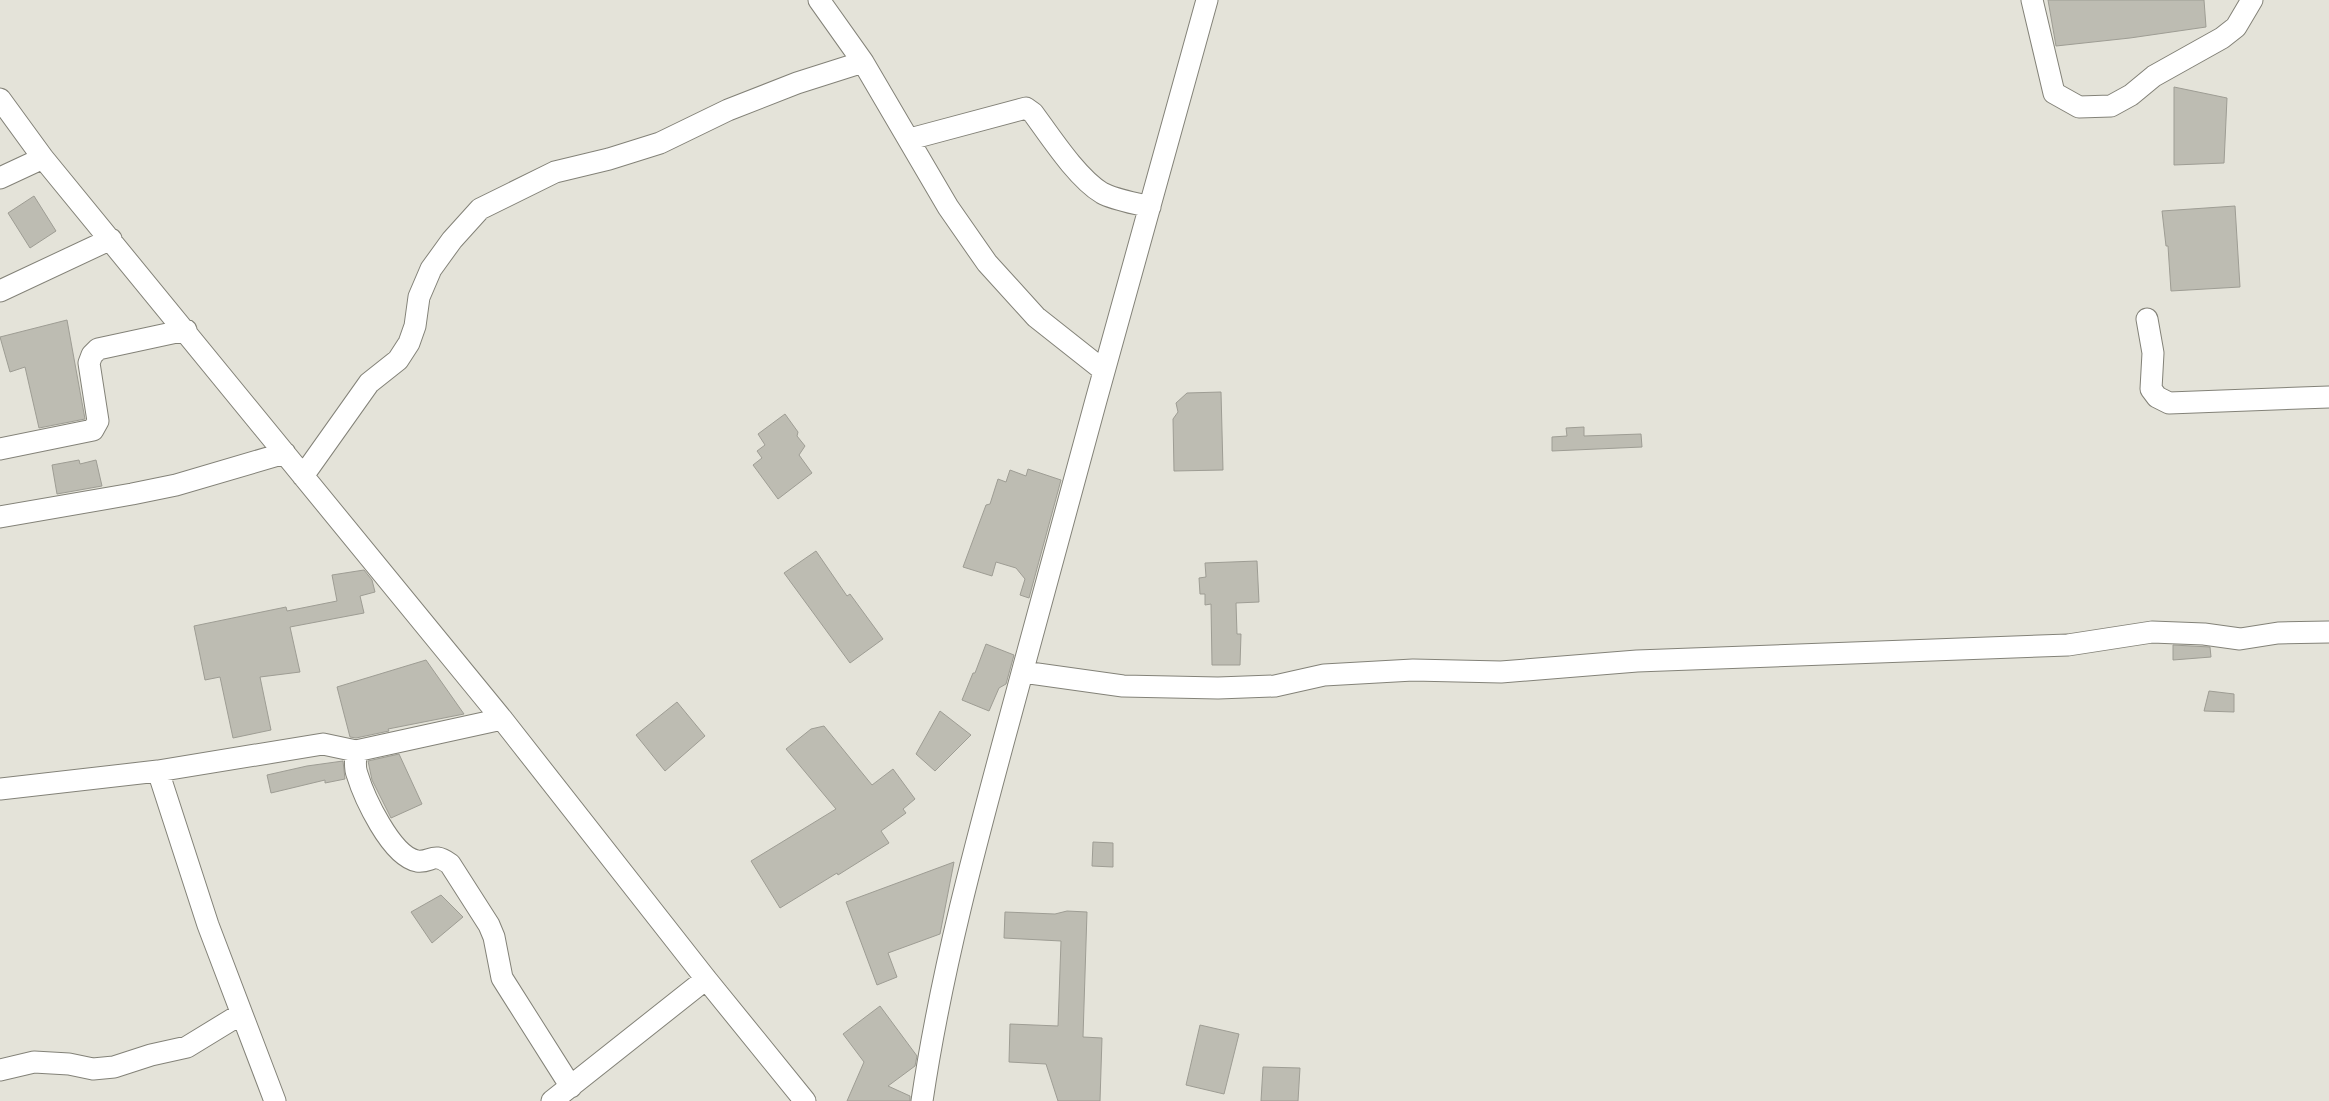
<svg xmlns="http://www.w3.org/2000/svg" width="2329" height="1101" viewBox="0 0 2329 1101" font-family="Barlow,sans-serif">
<rect width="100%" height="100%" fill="#e4e3d9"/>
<path fill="#bdbcb2" stroke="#9e9d94" d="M2048,0h156l2,27 -76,11 -74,8z
M2174,87l53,11 -3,65 -50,2z
M34,196l22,35 -26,17 -22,-35z
M2235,206l5,81 -69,4 -3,-45h-2l-4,-35z
M67,320l18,99 -46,9 -14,-61 -15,5 -10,-35z
M1221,392l2,78 -49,1 -1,-52 5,-7 -2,-9 11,-10z
M785,414l13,18 -1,4 8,10 -6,9 13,18 -34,26 -25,-34 9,-7 -5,-7 8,-6 -7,-11z
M1584,427v9l57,-2 1,13 -90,4v-14l15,-1 -1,-8z
M79,460l1,4 16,-4 6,26 -45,8 -5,-29z
M1028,469l33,11 -32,118 -9,-3 5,-16 -9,-11 -20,-6 -4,14 -29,-9 23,-62 4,-1 8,-25 8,3 4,-12 16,6z
M816,551l31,45 3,-2 33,45 -33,24 -66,-90z
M1257,561l2,41 -23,1 1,31h4l-1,31h-28l-1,-61 -6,1v-11h-5l-1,-16 7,-1 -1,-14z
M364,570l8,10 3,12 -15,4 4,17 -74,14 10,45 -40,5 11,53 -38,8 -13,-61 -15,3 -11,-54 92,-19 1,4 50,-10 -5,-26z
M986,644l28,11 -8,29 -7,4 -10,23 -27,-11 11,-27h2z
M2173,645l37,2 1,10 -38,3z
M426,660l38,54 -76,15 1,2 -33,7 -6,-1 -13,-50z
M2209,691l25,3v18l-30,-1z
M677,702l28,34 -40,35 -29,-36z
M940,711l31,24 -36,36 -19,-17z
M824,726l48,59 21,-16 22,30 -12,10 3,4 -25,18 8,12 -51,32 -1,-2 -57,35 -29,-47 85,-52 -50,-60 25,-20z
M399,754l23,50 -31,14 -19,-38 -4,-19z
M343,761l2,18 -20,4v-3l-54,13 -4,-18 40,-9z
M1093,842l20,1v24l-21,-1z
M954,862l-14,72 -52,19 9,24 -20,8 -31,-83z
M441,895l22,22 -31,26 -21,-31z
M1067,911l20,1 -4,125 19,1 -2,63h-42l-12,-37 -37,-2 1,-38 48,2 3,-85 -57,-3 1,-26 50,2z
M880,1006l37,50 -2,10 -27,20 22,10v5h-63l17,-39 -21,-28z
M1200,1025l39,9 -15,60 -38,-9z
M1263,1067l37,1 -2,33h-37z"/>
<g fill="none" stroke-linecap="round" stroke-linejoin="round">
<g stroke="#838278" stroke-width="23">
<path id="minor" d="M819,0l44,62 85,145 39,56 49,54 67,53
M2032,0l22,93 25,14 32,-1 20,-11 23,-19 68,-38 14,-11 16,-27
M0,99l43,59 459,561 204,260 99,122
M910,139l116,-31 7,5c17,23 44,65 69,80 13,7 33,10 48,14
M0,178l43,-20
M0,291l111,-52
M2147,319l6,34 -2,36 6,8 12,6 160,-6
M0,449l93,-19 5,-9 -9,-58 3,-8 6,-6 88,-19
M303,476l66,-93 29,-23 11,-17 6,-17 4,-29 12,-28 21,-29 28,-31 75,-37 54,-13 51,-16 68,-33 69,-27 66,-21
M0,517l132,-23 44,-9 109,-32
M1023,672l100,14 95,2 57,-2 49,-11 89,-5 88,2 136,-11 431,-16 84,-13 52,2 36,5 38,-6 51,-1
M356,751c0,7 -2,16 1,23 7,23 34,82 60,87 15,2 15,-10 33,3l39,61 5,12 8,41 69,109
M158,771l50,154 67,176
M0,789l158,-18 165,-27 33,7 146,-32
M0,1070l34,-8 35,2 24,5 21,-2 37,-12 36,-8 54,-33
M552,1101l154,-122
M922,1101c22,-149 64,-294 103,-439 59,-221 121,-442 182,-662"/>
</g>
<use href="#minor" stroke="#fff" stroke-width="21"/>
</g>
</svg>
